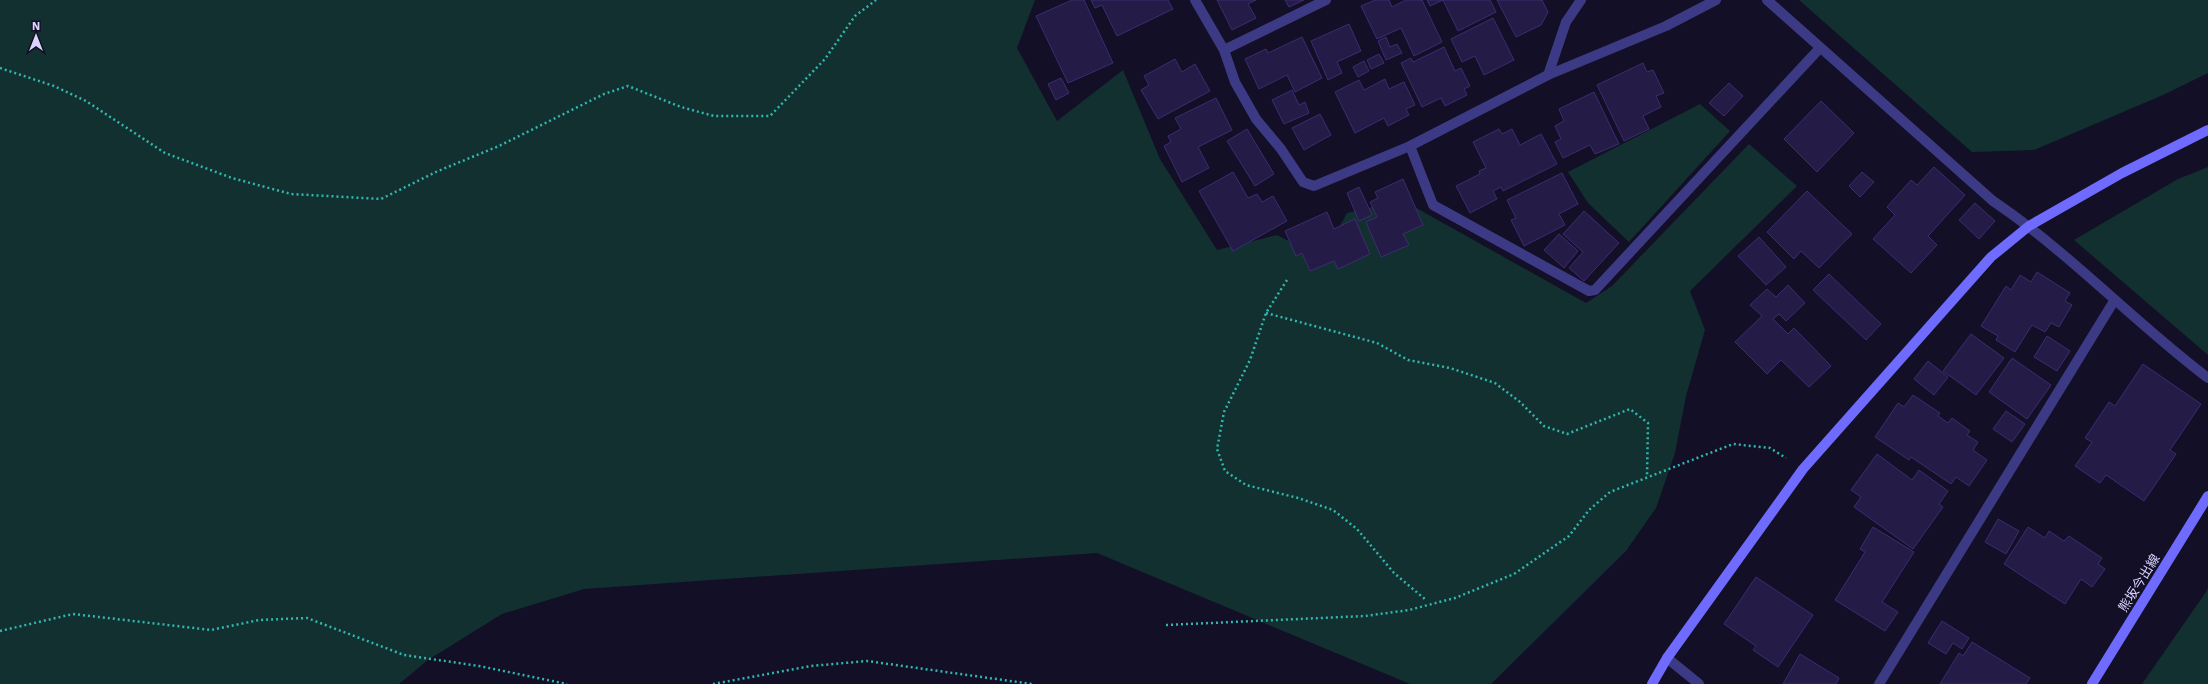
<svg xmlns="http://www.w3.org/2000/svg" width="2208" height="684" viewBox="0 0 2208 684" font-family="'Work Sans','Noto Sans JP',sans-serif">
<rect width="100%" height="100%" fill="#130f26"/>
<path fill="#12302f" d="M0,0h1035l-18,48 40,73 66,-51 37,89 57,91 60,-15 45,23 25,-45 55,-13 184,103 26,-17 137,-142 48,42 -107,105 15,39 -19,66 -11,57 -19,55 -30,43 -135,133h-81l-313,-131 -513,36 -82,25 -74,46 -29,24h-399z
M1799,0h409v73l-45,22 -129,55 -62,2z
M1700,104l30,27 -101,111 -41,-39 -20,-31z
M2208,167v188l-134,-115 104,-61z
M2208,588v96h-66l64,-92z"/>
<path fill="#241b47" stroke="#3b2d73" d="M1072,0h12l29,63 -45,20 -32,-67z
M1091,0h77l5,9 -56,27 -15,-31 -7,3z
M1217,0h39l-8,4 8,14 -24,12z
M1285,0h19l-15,7z
M1375,0h14l3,7 14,-7h16l20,42 -28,14 -13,-28 -24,11 -16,-33z
M1427,0h63l6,12 -38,19 -15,-31 -13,6z
M1497,0h45l6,12 -7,13 -25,12z
M1493,18l21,42 -30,15 -9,-19 -13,6 -11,-23z
M1349,24l12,27 -24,11 5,11 -14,7 -17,-39z
M1302,37l20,41 -27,14 -8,-17 -28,14 -14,-30 21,-10 2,4z
M1386,37l4,10 7,-3 5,9 -16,7 -8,-19z
M1444,47l11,24 6,-3 9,18 -6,3 3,6 -22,11 -4,-8 -19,9 -21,-44 10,-5 2,4z
M1379,54l5,9 -13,6 -4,-9z
M1175,59l7,13 13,-8 15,27 -52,28 -17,-29 8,-5 -5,-9z
M1364,61l5,10 -11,6 -5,-10z
M1643,63l4,9 6,-2 11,23 -8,3 5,11 -18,9 6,13 -25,12 -27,-56z
M1061,78l8,15 -13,7 -8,-16z
M1385,79l4,10 15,-7 11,23 -9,4 3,6 -21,11 -4,-8 -29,15 -20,-41 24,-12 5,10z
M1729,83l14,13 -19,20 -15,-13z
M1292,90l7,15 6,-3 4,11 -25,11 -12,-24z
M1594,92l25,52 -24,10 -5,-9 -27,13 -8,-16 6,-3 -6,-13 9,-5 -5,-12z
M1216,98l16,32 -34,17 11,21 -27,14 -18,-36 7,-4 -3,-6 13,-7 -6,-11z
M1821,101l33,32 -37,39 -33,-33z
M1320,114l11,21 -27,15 -12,-22z
M1247,129l27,45 -19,12 -28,-45z
M1499,129l3,5 10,-5 8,16 21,-11 16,30 -54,27 -2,-4 -8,4 4,8 -27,14 -14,-27 24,-12 -1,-3 7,-3 -13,-26z
M1934,167l31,28 -37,41 9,9 -26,28 -38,-34 22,-24 -8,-8 24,-27 6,5z
M1233,172l15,26 9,-4 5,8 11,-6 14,25 -54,30 -34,-60z
M1862,172l12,10 -14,15 -11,-11z
M1562,173l16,31 -19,10 6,11 -41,21 -13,-26 5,-2 -9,-18z
M1403,179l20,46 -20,9 6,11 -28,12 -15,-35 11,-5 -7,-15 8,-4 -3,-6z
M1359,187l13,28 -13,6 -12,-28z
M1807,191l45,43 -33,34 -18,-17 -7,8 -27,-27z
M1975,203l20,18 -16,18 -20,-19z
M1584,211l35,32 -35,38 -15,-13 14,-16 -20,-18z
M1327,212l7,17 21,-10 15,35 -32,15 -4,-8 -24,10 -8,-18 -6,3 -11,-25z
M1559,234l19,17 -14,17 -20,-18z
M1759,237l27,30 -20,18 -28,-29z
M2037,272l33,21 -5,8 7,4 -13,22 -8,-4 -6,9 -13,-7 -17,27 -19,-12 2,-4 -17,-10 25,-40 5,4 9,-15 11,7z
M1829,274l52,50 -15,16 -53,-50z
M1788,285l17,18 -19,18 -7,-7 -6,5 15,15 6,-6 37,38 -22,21 -28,-27 -14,14 -32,-32 27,-26 -12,-11 17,-16 9,8z
M1971,334l33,24 -28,37 -33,-24z
M2047,336l23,15 -13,20 -23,-14z
M2012,358l39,27 -24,34 -38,-27z
M1928,361l20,16 -14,18 -20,-16z
M2143,364l58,40 -31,46 6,4 -32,47 -38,-26 -6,8 -25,-17 17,-24 -7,-4 24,-36 6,4z
M1913,395l27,18 -2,3 10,7 4,-5 18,13 -3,4 11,7 -5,8 14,10 -18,26 -13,-9 -5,7 -40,-27 -2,3 -34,-23 23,-34 6,4z
M2006,411l19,13 -13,18 -19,-13z
M1877,454l35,26 7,-10 29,21 -9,13 4,3 -30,42 -59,-42 7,-10 -10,-7z
M1998,519l21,12 -13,23 -21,-12z
M1873,527l41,25 -32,50 16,10 -13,19 -50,-31 30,-48 -5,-3z
M2028,527l17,11 4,-7 15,10 5,-5 33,22 -4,6 7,5 -13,18 -11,-8 -16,25 -61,-40z
M1756,577l57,38 -35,52 -25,-17 3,-4 -32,-22z
M1942,621l27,17 -7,11 -9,-6 -7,11 -18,-11z
M1972,642l58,36 -4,6h-86l19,-31 4,3z
M1800,654l39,24 -3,6h-53z"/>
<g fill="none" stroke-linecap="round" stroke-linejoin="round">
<path stroke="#2fb8b0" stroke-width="2.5" stroke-dasharray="2 3" stroke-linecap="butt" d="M0,68l54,18 32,15 79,52 67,25 59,16 90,5 57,-28 61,-25 105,-52 24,-8 53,21 33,9h56l55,-57 30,-43 21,-16
M1287,280l-21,33 -16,47 -26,52 -7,37 8,22 21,14 52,13 35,12 24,19 37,44 32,27
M1266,313l111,30 31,17 42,8 45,15 25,19 24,24 23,8 63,-25 18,14 -1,54
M1166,625l199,-9 44,-6 46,-12 59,-24 55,-38 20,-26 21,-18 123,-48 37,4 16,10
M0,631l73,-17 138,16 48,-10 48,-2 97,37 75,11 88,18
M713,684l98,-18 56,-5 165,23"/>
<path stroke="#3d3a85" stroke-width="10" d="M1195,0l29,50 11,32 21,37 25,30 22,33 11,4 96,-40 138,-71 18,-53 15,-22
M1767,0l226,201c77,52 141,121 215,177
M1224,50l102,-50
M1548,75l118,-49 50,-26
M1410,146l23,59 156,86 6,-1 225,-242
M1667,658l32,26
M1879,684l235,-383"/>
<path stroke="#6f6bff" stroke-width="10" d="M1652,684l15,-26 136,-189 188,-212 38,-31 93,-53 86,-43
M2092,684l116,-188"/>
</g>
<g text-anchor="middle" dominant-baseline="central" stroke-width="3" stroke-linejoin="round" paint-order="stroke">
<g font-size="13" fill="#d9d4ff" stroke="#130f26">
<text transform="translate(2139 583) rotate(-58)">熊坂今出線</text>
</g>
</g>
<g transform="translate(36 36)" stroke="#130f26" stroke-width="3" paint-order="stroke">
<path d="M0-3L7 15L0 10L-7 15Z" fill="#d9d4ff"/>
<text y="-6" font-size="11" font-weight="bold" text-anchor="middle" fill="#d9d4ff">N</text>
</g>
</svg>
